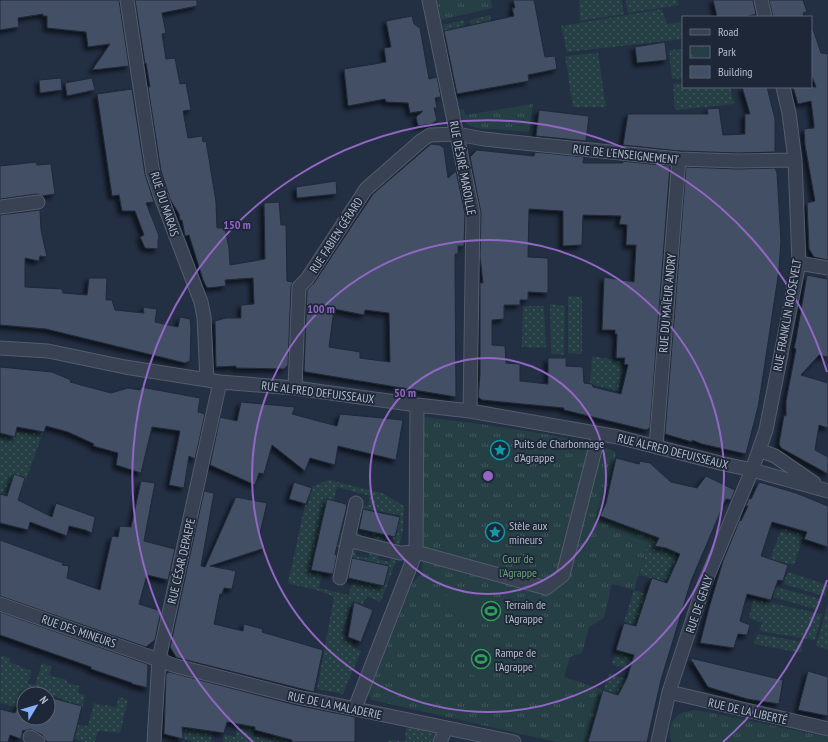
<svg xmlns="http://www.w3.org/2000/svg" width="828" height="742" viewBox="0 0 828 742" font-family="'PT Sans Narrow',sans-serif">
<defs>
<pattern id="grass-dots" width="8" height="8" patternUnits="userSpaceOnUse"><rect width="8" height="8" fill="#253f44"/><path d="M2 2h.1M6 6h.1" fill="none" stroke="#42595e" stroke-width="1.8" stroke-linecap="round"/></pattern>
<pattern id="park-tufts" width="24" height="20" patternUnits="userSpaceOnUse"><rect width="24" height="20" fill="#253f44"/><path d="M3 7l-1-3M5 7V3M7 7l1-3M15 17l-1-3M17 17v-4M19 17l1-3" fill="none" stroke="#42595e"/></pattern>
<filter id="shadow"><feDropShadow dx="-3.5" dy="3.5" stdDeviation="2" flood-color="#0009"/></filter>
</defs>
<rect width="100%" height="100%" fill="#232f43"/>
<path fill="url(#grass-dots)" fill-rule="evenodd" d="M579,0h42l3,14 -44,7z
M626,0h51l2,5 -51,8z
M662,9l5,15 16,-2v17l-116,13 -6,-26z
M490,15l1,6 -20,5 -1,-6z
M464,20l1,7 -21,4 -1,-6z
M683,49v29l-11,1 -3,-29z
M598,53l8,54h-33l-8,-51z
M683,83v4h47l4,17 -59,6 -2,-26z
M568,296l14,1v57l-14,-1z
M550,304l15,2 -1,49 -13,-2z
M523,306h21l2,42 -24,-1z
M592,356l30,5 -3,30 -29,-7z
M46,424l-30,83 -16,-6v-68l15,4 1,-5 18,1 3,-4z
M329,480l53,13 22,13 -1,24 -4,16 -4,-1 1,-4 -13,-3 -1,4 -9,-1 1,-5 -13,-3 -1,6 -2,-1c-3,-8 0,-28 6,-33l4,1 2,-10 -33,-9 -3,13 -7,-1 -7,33 20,5 1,-4h3l-4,14h-3l1,-6 -21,-4 -7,34 12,3 -3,14 30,7 3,-13 -7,-2 7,-27 2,-3h2l-1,5 13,3 2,-5 1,1 4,-1 4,2 -1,4 12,3 1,-5 6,1 -12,33 -5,11 -13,-6 -4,9 -10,-4 -12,33 13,5 -3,7 10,5 -18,43 -26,-5 17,-92c-14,-8 -31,-9 -46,-14l17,-78 2,1 4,-19zM366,509l34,6 -4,21 -33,-6zM356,559l33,7 -4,19 -33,-7z
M782,528l22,6 -10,31 -24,-6z
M660,529l-2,9 21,7 -4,10 3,1 -3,8 6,2 -6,20 -9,-2v-2l-27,-7 12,-42z
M788,572l40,13 -3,11 -42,-12z
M773,586l47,13 -2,11 -45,-13z
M634,590l13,4 -10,32 -13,-4z
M753,599l69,15 -7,26 -56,-9 3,-8 -13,-5z
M828,604v46l-12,-4z
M757,634l46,8 -2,11 -47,-9z
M616,651l30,10 -4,13 -30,-10z
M1,655l9,3 -1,4 23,9 -4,12 7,2 7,-22 10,4 -3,8 18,5v3l12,3 -1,7 7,2 -3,16 -21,-6 1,-6 -8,-3 -1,4 -5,-3v-3h-6l-16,-5 -7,19 -19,-5z
M609,674l17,5 1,18 -23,-7z
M119,697l9,3 -8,33 -22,-2 -3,11h-10l-11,-3 4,-14 10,1 6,-23 11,3 1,-1 10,3z
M190,722l23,8 -2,12h-20v-2l-9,-1v-11l7,1z
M238,723l17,4 -2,9 20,4 1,-6 17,1 -1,7h-67l1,-8 11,3z
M410,727l24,7 -2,8h-44v-2l17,1 1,-13z"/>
<path fill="url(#park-tufts)" d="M437,0h54l1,8 -51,12z
M533,104l-4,28 -53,-4c-10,-3 -14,-7 -16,-18l4,-1 1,6z
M424,417c36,4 72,9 109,15 29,5 56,9 83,20l-8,43 -8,22 51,16 -17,57 -22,-6 -8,34 -15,9 -7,26 -12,4 -6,20 40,13 -14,38 -2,14h-31l-185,-42 -4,-5 45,-113 9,-9z
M697,710l131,27v5h-156c-5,-8 -2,-21 6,-27 5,-4 12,-4 19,-5z"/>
<path fill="#253f44" d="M449,586l90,25 -7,26 -90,-26z
M464 660a18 18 0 1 1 36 0a18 18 0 1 1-36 0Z"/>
<path fill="#424f65" stroke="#1f293a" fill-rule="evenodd" filter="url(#shadow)" d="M0,0h119l10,66 -37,4 18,-26 -22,3 -2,-15 -39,-4v-12h-4v-2l-25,4 1,9 -19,3z
M135,0h62v6l-35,7 4,20 -4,1 4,25 9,-1 5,26 6,-1 5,27 -8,1 5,27 14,-2 1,6 3,-1 10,61 1,26h8l4,20 1,17 35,-6 -1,-56 15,-1 2,23h5l1,56 6,1 -2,5 -3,78 -4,4 -48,-1v-2l-20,1 -1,-46 11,-3h15v-13l13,-1 -1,-26 -28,2 1,6 -19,2 -4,-8 -14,-45 -4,1 -3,-16h-2l-1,-6 -9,-15 -9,-28 -13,-84h2l-4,-24 -1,1z
M513,0h21l11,57 10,-1 2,13 -29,6 1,6 -72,13 -13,-63 70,-15 -2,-8h3z
M713,0h40l3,14 -11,3h-28z
M769,0h34l4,12 -4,1 1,4h-31z
M412,16l2,8 6,4 9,51 8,-2 4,20 -6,1 2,10h-3l3,12 -5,4 -14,2 -2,-9 7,-6 -13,2 -2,-10 -22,-1 -1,-3 -37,7 -4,-37 42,-7 -2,-14 7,-1 -5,-26z
M811,29h2l8,24 7,1v206l-14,-3 -5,-8 -2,-46 8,-2 -10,-56 -1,-16 10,-1v-3l-3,-24 -13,3 -5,-17h23l-5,-13z
M665,42l2,18 -30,3 -2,-16z
M61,78l1,12 -22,3 -1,-13z
M92,78l3,12 -28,6 -2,-13z
M742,87h25l8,32v33l-37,1 -58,-2 -57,-6 5,-31h80l-1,-5 12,-1 4,27 22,-1v-20h5z
M132,89l13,85 9,28 -8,1 12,30 1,5 -1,1v10l-13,-1 -5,-11 4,-2 -9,-24h-13l-3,-16 -7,1 -15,-102z
M539,110l50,6 -3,25 -50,-5z
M431,144l9,1 4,3 4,30 8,-7 9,43 -1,32h-6v8h-3v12l1,131 -150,-25 -2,-1 3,-81 7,-7 59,-89zM334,309l30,6 1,-5 24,3 1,49 -30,-4v-6l-31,-5z
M477,150l57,6 1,-4 49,5 -1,6h40l-1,-2 48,5 -20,262 -4,2 -82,-20v-2l-82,-8 -4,-3 2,-23v-91h3l-3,-26 1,-44 -11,-56zM529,209l34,2v35l19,-1 1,-30 38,1 -2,8 8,1 -1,20h10l-2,37 -30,-5 -2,53h13v4h2l-1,24h9l-1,6 4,1 -7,29 -28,-7 -1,-3 -8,-1 -1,-16 -17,-1v-8h-18v26l-28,-3v-17l-14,-1 -1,-17 -13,-1v-25l12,-1v-14h16v-5h8v-8l20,1v-35l-20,-1z
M36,162l1,3 14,-1 4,30 -13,2 -5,-2 -37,5v-33z
M686,167l52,2 37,-1 2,5 4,68 -2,29 -16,106 -5,31 -12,47 -44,-10 -10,-4v2l-27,-8z
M336,181l1,13 -40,4 -1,-11z
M40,210l1,20 6,27 -7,-1 -1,5 -14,-3v29l37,2 1,4 24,2 2,-17h18l-1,22h6l3,10 29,3 -1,-6 14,2 -2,13 23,5 2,-10 10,2 1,9 -1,33 -5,2 -139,-34 -46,-4v-110z
M807,275l20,4 -2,-3h3v81l-9,-2 -18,20 27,8v45l-9,-3 -4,25 13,7v17l-47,-26 -2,-4 5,-29 2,1v-15l10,-52 -2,-1 2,-9z
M0,367l52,5 19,8 -1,2 41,11 17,-5 12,2 1,-3 59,11 -2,14 7,2 -10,45 -6,-3 -5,32 -15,-3 11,-54 -28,-4 -11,46 -25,-8 2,-12 -25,-7 1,-2 -26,-12 -22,-6 -2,6 -27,-5 -2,10 -15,-4z
M241,402l54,5 -3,7 45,12 3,-12 63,6 -7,40 -58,-14 -3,19 -25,-7 -5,13 -33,-26 -8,29 -5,-1 -4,12 -45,-20 10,-48 17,4z
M616,458l23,6 1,-3 10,2 21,19 26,6 9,-12 29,14 -4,10 -5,-1 -35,82 -30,99 -14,62h-59l15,-52 15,5 9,-17 7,-23 -18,-5 8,-27 12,3 16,-48 15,5 13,-29 -14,-6 -11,-2 4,-8 -59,-22 6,-13z
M14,474l11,4 -7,22 34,17 4,-14 39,14 -3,16 -7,-3 -16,-4 -2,10 -37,-14 -2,8 -28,-7v-29l7,2z
M141,481l14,2 -11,58 31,8 -7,31 -21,-5 -8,29 22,7 -6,29 -9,7 -146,-51v-56l63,23 -1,2 7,1 -2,12 33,12 12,-54 6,1 2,-11 11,1z
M294,482l18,6 -6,16 -17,-5z
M759,482l37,11 32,13v41l-24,-8 3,-7 -35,-10 -11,34 27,9 -5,16 -5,-1 -7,20 -24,-6 -7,27 10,4 -3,10 -9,-1 -4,14 -34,-5 9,-35 14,-47 17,-42 1,2 7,-15h-2l3,-8 2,1z
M204,491l10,2 -13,73 4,1 31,-70 31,6 -7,30 5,15 -55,18 26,5 -4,18 -8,-1 -2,6h-2l-6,30 29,7 1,-7 19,5 -1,3 61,18 -9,42 -136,-34 -2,-1 -6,-10z
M327,499l19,5v2h1l-12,48 2,1 -4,19 -22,-4z
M363,509l37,8 -5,20 -36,-8z
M352,558l37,8 -5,20 -36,-8z
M354,602l19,8 -12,32 -13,-5z
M0,612l147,52 1,2 -1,21 2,-2v3l-17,-4v-1l-41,-14v-2l-91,-32z
M690,658l93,22 -4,24 -32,-5 -39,-12z
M808,671l20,6v39l-30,-6z
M169,672l127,33 59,12v25h-63v-2l-37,-10v-3l-28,-5 -3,11 -42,-6 1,12 -19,-5 2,-60z
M26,689l13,5h-15v24h24v-21l34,9 -9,36h-25l-2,-1 -4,-6 -12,-6 -5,2 -2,-1 -2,9 -11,-4 -2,7h-8v-33l15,4z"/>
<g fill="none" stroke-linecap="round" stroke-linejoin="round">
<g stroke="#535d6d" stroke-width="15">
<path id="street" d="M127,0l26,173 7,21 41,108 3,15 3,63
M429,0l44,213 -3,198
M761,0l4,17
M0,207l38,-5
M799,263l29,5
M0,348l48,3 77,16 95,15 75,6 122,17 53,6 148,26 102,26 32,7 76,21
M295,388l4,-101 8,-8 59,-90 56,-49 8,-5 27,-1 27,5 195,20 59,2 57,-1
M656,447l23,-288
M759,450l16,6 39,27
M356,503l-8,37 52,13 16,-1 130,36 17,-13 36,-141
M340,578l8,-38
M0,604l176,62 122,31 216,45
M669,692l159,37
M355,708l61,-156 1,-147
M30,737l8,5
M154,742l5,-83 61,-277
M440,742l6,-14
M658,742l11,-50 35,-107 48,-115 14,-40 33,-167 -4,-103 -6,-47 -6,-26"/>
</g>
<use href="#street" stroke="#384252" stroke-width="13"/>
</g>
<g fill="none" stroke="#9266c4" stroke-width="2">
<circle cx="488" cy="476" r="118"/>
<circle cx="488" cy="476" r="236"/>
<path d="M827 580A355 355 0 0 1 723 742M253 742A355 355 0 1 1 827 372"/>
</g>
<defs>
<g id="sight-ring" transform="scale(1)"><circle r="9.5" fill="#1d2738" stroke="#0f9aa8" stroke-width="1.5"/><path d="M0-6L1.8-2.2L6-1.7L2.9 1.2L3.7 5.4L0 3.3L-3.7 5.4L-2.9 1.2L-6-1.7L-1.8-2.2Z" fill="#0f9aa8"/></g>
<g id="stadium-ring" transform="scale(1)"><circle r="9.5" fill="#1d2738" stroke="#2e9e5b" stroke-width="1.5"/><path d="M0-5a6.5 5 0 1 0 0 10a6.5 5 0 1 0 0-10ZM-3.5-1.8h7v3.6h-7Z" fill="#2e9e5b"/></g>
</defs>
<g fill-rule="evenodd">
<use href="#sight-ring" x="500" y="450"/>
<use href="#sight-ring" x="495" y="532"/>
<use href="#stadium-ring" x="491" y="611"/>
<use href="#stadium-ring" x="481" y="659"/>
</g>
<g text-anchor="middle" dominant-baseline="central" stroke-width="3.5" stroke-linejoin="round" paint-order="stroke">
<g font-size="12" fill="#b5bdcc" stroke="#1d2738">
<text transform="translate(626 154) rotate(6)">RUE DE L'ENSEIGNEMENT</text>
<text transform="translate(463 168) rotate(79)">RUE DÉSIRÉ MAROILLE</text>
<text transform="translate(165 204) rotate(72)">RUE DU MARAIS</text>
<text transform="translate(336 235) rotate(-57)">RUE FABIEN GÉRARD</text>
<text transform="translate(667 303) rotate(-85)">RUE DU MAÏEUR ANDRY</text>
<text transform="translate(787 315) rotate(-80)">RUE FRANKLIN ROOSEVELT</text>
<text transform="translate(318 392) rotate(7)">RUE ALFRED DEFUISSEAUX</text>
<text transform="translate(673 451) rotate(14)">RUE ALFRED DEFUISSEAUX</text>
<text transform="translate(181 561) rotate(-77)">RUE CÉSAR DEPAEPE</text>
<text transform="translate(699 604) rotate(-71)">RUE DE GENLY</text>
<text transform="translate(79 631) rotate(19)">RUE DES MINEURS</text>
<text transform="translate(335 705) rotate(12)">RUE DE LA MALADERIE</text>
<text transform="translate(748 711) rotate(13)">RUE DE LA LIBERTÉ</text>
</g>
<g font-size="12" fill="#b5bdcc" stroke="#1d2738" text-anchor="start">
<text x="514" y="443">Puits de Charbonnage<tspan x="514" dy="14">d'Agrappe</tspan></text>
<text x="509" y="525">Stèle aux<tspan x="509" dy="14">mineurs</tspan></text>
<text x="505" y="604">Terrain de<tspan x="505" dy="14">l'Agrappe</tspan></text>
<text x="495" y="652">Rampe de<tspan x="495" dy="14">l'Agrappe</tspan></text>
</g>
<g font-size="12" fill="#6aa078" stroke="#1d2738">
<text x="518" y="558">Cour de<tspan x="518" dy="14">l'Agrappe</tspan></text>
</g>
</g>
<circle cx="488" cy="476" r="6" fill="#9266c4" stroke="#1d2738" stroke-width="2"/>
<g font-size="12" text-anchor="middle" font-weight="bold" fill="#9266c4" stroke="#1d2738" stroke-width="3.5" stroke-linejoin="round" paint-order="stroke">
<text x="237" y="229">150 m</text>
<text x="321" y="313">100 m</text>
<text x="405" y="397">50 m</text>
</g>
<rect x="682" y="16" width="130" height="72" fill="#1d2738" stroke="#5a6373"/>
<rect x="690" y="29" width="20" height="6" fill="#384252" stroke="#5a6373"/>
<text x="718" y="36" font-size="12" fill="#b5bdcc">Road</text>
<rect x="690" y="46" width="20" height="12" fill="url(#park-tufts)" stroke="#5a6373"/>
<text x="718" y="56" font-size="12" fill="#b5bdcc">Park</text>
<rect x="690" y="66" width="20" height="12" fill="#424f65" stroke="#5a6373"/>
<text x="718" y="76" font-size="12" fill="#b5bdcc">Building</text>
<g transform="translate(36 706) rotate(52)"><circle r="19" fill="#1d2738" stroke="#5a6373"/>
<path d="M0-3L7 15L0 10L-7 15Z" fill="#87b0ff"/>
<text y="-6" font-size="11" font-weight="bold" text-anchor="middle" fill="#b5bdcc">N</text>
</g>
</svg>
